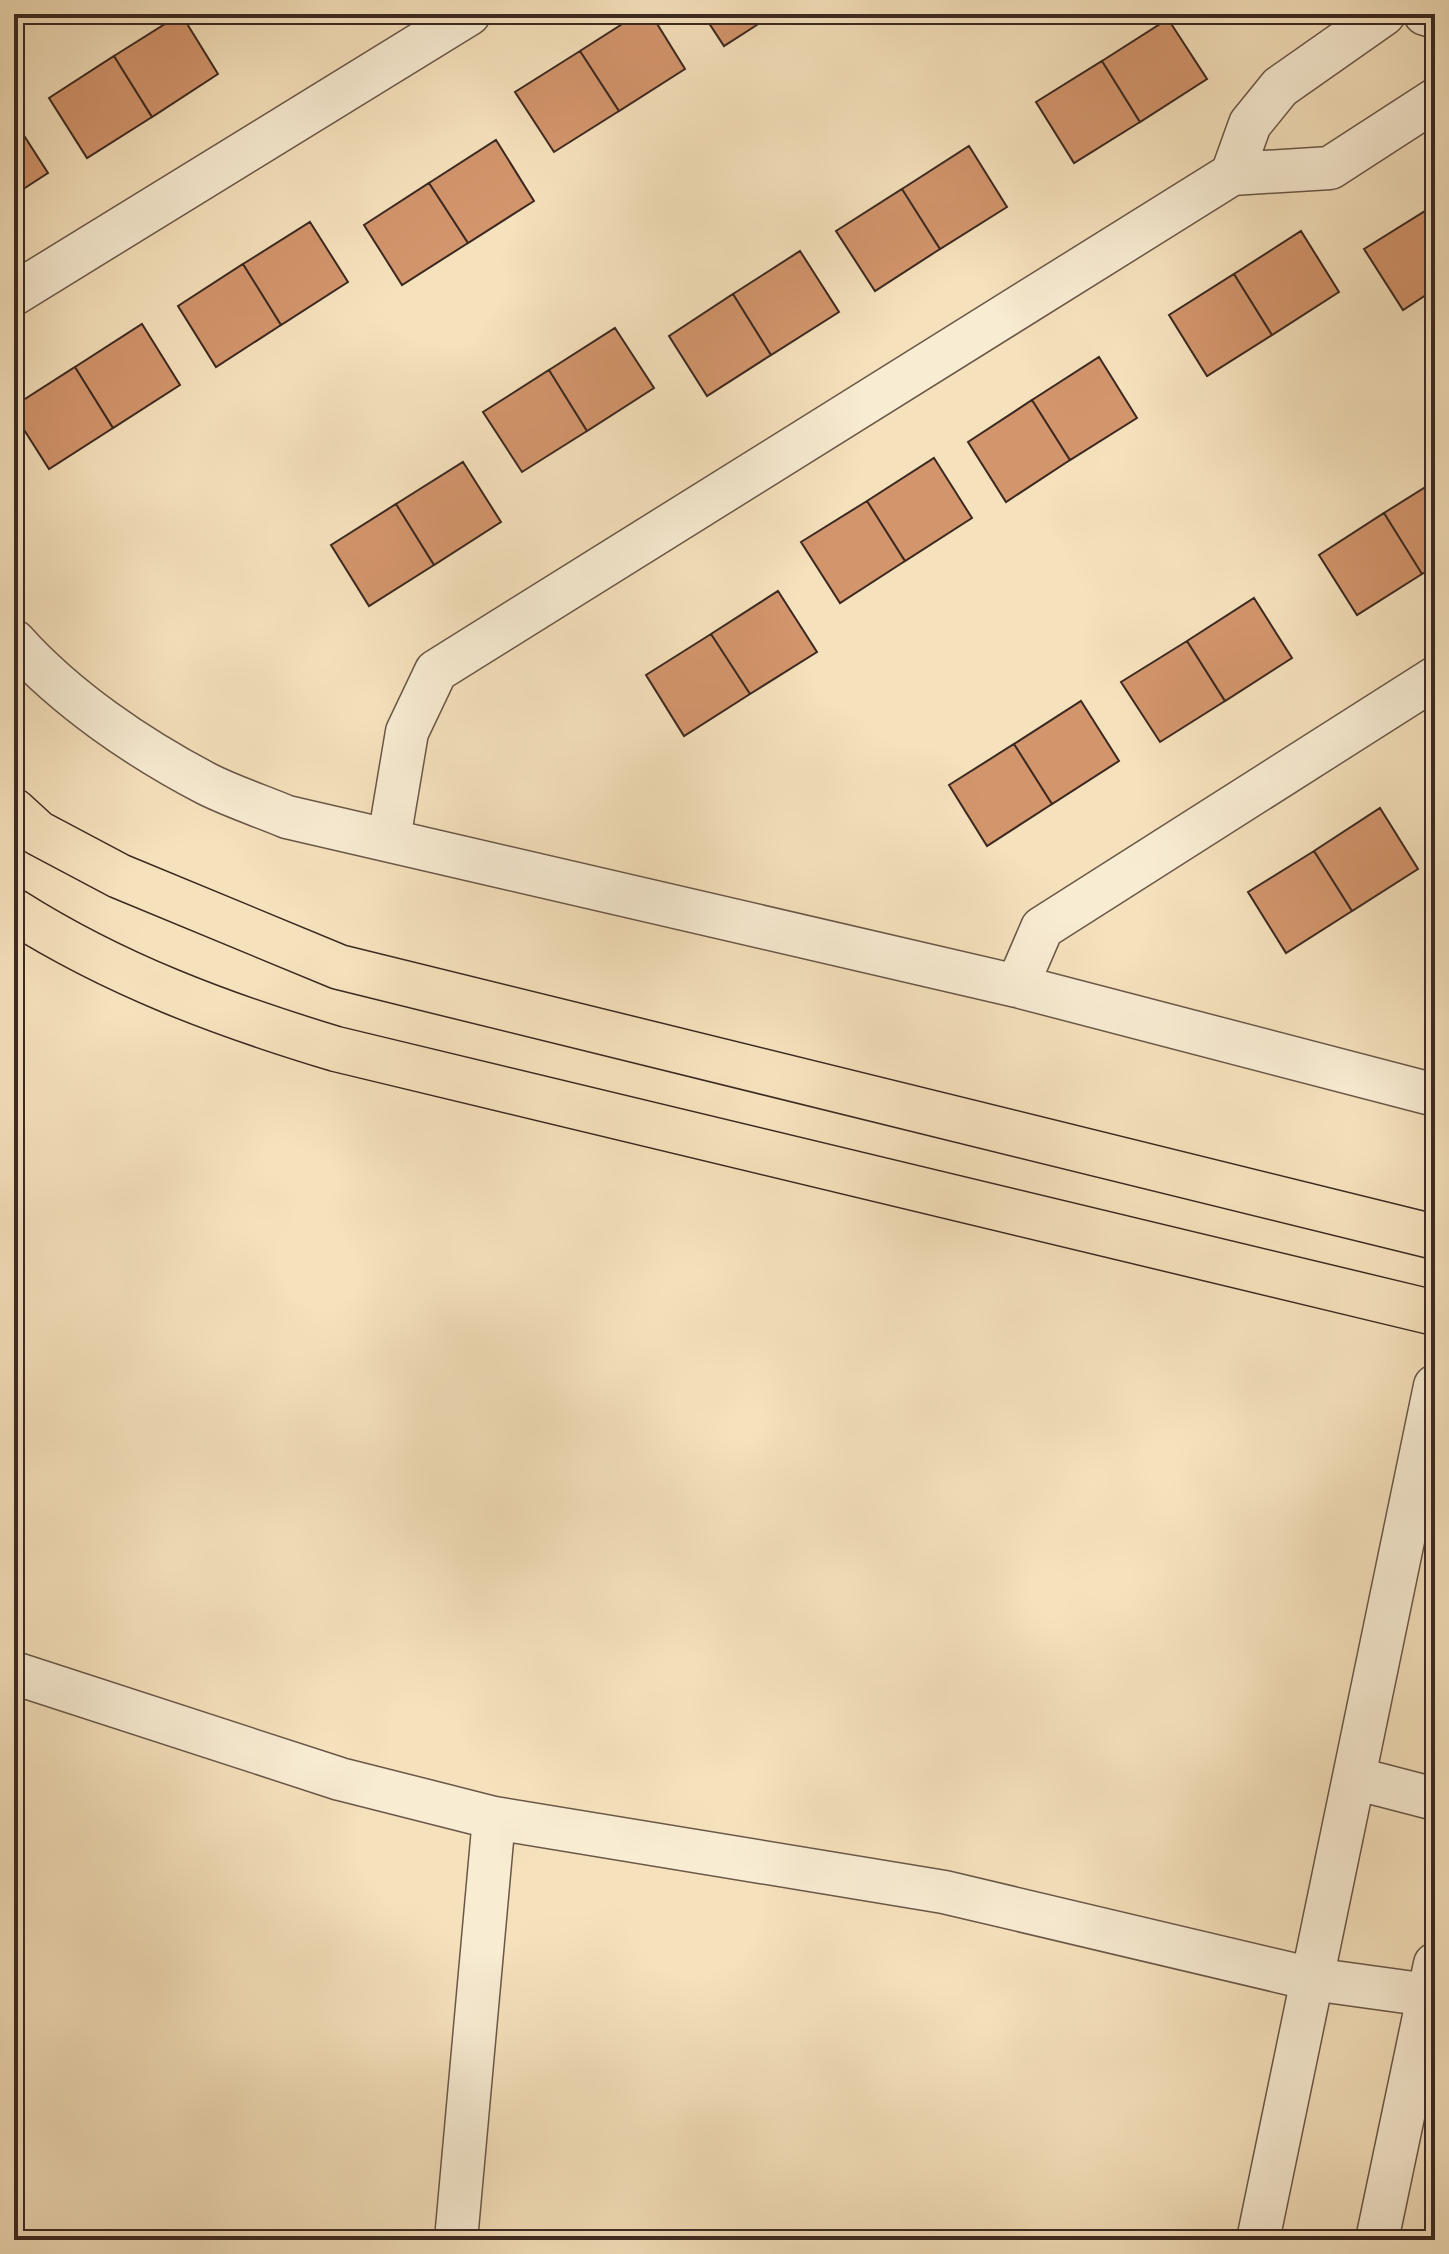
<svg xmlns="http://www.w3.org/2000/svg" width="1449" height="2254" viewBox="0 0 1449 2254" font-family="Cardo,serif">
<rect width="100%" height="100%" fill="#f5e1bc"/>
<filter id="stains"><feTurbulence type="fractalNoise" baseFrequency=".0025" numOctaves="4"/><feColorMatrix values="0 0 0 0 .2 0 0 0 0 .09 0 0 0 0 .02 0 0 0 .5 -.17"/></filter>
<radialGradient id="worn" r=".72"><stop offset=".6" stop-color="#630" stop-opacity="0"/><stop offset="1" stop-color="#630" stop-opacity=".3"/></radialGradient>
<path fill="#d3956c" stroke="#3b2921" stroke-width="2" d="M181,14l37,60 -66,43 -38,-61z
M638,14h13l34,55 -66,42 -39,-60z
M703,14h71l-50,32z
M1168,19l39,60 -67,43 -38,-61z
M580,51l39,60 -65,41 -39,-60z
M114,56l38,61 -65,41 -38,-60z
M1102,61l38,61 -66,41 -38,-61z
M14,120l34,53 -34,22z
M496,140l38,61 -66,42 -39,-60z
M969,146l38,61 -67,42 -38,-60z
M429,183l39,60 -66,42 -38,-60z
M902,189l38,60 -65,42 -39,-60z
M1430,208l5,8v73l-32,21 -39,-61z
M310,222l38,60 -67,43 -38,-61z
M1301,231l38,61 -67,43 -38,-61z
M800,251l39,61 -68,43 -38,-61z
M243,264l38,61 -65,42 -38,-61z
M1234,274l38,61 -65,41 -38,-61z
M733,294l38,61 -64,41 -38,-60z
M142,324l38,61 -67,43 -38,-61z
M615,328l39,60 -67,43 -38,-61z
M1099,357l38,61 -67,42 -38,-60z
M75,367l38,61 -64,41 -35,-55v-8z
M549,370l38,61 -65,41 -39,-60z
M1032,400l38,60 -64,42 -38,-60z
M934,458l38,60 -67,43 -38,-60z
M463,462l38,60 -67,43 -38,-61z
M1435,481v85l-13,8 -38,-61z
M867,501l38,60 -65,42 -39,-61z
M396,504l38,61 -65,41 -38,-61z
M1384,513l38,61 -65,41 -38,-60z
M778,591l39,61 -67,42 -39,-60z
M1254,598l38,60 -67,43 -38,-60z
M711,634l39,60 -66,42 -38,-61z
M1187,641l38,60 -65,41 -39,-60z
M1081,701l38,60 -67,43 -38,-60z
M1014,744l38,60 -65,42 -38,-61z
M1380,808l38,61 -66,42 -38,-60z
M1314,851l38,60 -66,42 -38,-61z"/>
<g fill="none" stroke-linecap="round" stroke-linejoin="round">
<g stroke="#6a5748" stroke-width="45">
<path id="minor" d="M1425,14l10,3
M1232,174l18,-50 30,-37 104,-73
M14,294l455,-280
M14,641c52,58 124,107 193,143 26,13 54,22 80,33l730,169 418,109
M389,839l18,-107 29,-61 796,-497 98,-6 105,-68
M1017,986l25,-58 393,-250
M14,1673l326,106 154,39 450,74 368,87 116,16
M1354,1778l81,21
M456,2240l38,-422
M1258,2240l177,-854
M1377,2240l58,-276"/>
</g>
<g stroke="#3b2921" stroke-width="47">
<path id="major" d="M14,811l24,22 81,43 220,91 1096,270
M14,911c101,64 209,104 322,138l1099,264"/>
</g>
<use href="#minor" stroke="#f8ecd3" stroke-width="42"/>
<use href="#major" stroke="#f5e1bc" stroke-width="44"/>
</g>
<rect width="1449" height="2254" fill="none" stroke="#f5e1bc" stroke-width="48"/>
<rect x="16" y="16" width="1417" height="2222" fill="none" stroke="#3b2921" stroke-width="4"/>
<rect x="24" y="24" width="1401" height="2206" fill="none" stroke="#3b2921" stroke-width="2"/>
<rect width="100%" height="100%" filter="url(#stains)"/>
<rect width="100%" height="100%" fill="url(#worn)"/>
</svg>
